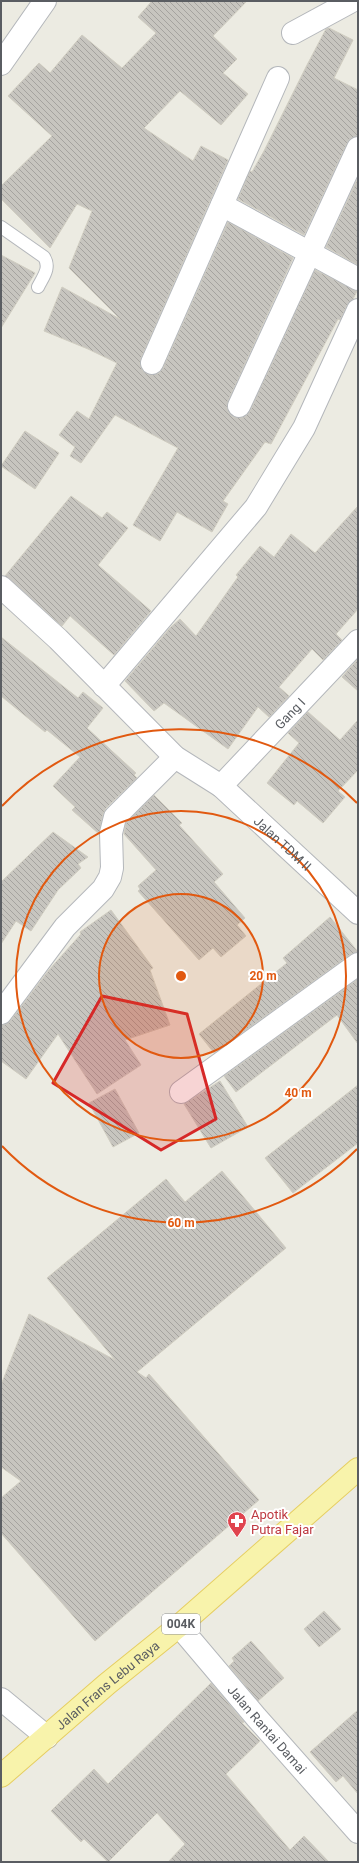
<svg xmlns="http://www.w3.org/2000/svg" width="359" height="1863" viewBox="0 0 359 1863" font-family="Roboto,sans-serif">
<defs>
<pattern id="building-back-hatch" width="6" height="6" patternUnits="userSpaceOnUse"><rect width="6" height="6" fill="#c7c5bf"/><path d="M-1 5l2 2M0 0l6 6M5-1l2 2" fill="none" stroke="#a5a39f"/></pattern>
</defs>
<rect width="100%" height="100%" fill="#ecebe2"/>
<path fill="url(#building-back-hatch)" stroke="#d0cdc1" d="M152,1h95l-34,35 24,23 -14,14 25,21 -27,31 -41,-34 -36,37 49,33 8,-15 27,14 -87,198 -1,6 2,6 5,4 6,1 6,-2 4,-5 65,-146 65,36 -65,143 -1,7 2,5 4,4 8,1 5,-2 4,-5 65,-141 42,21 -4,8 -6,6 -7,15 -2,-1 -67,125 -6,-2 -42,59 5,3 -16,28 -35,-20 -17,29 -27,-16 45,-77 -63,-33 -34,48 -11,-7 5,-9 -16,-12 18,-24 12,8 28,-56 -29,-14 -44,-18 18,-44 58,32 -51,-51 23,-57 -15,-7 -27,44 -49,-49v-13l51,-50 -44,-40 31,-33 11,10 32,-38 40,33 34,-35 -18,-16z
M329,28l24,12 -19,38 24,12v46l-7,2 -4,5 -43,92 -66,-36 12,-28 2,1 12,-21 43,-86 19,-36z
M358,178v87l-32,-18z
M1,255l34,18 -34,55z
M25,431l34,22 -24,36 -34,-23z
M71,496l31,22 5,-6 21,16 -30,37 53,46 -37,44 -44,-39 -8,10 -57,-50z
M358,506v103l-22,25 6,6 -19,20 -11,-11 -33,38 10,9 -20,21 -11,-10 -30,42 -64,-46 -10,8 -29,-30 45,-53 10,-9 16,17 42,-59 -2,-2 24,-29 14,11 17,-23 24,19z
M1,637l77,61 5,-6 20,16 -16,20 49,45 -2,2 3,3 -31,30 -3,6 -4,20 -27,-24 3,-3 -22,-21 27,-29 -33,-27 -2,2 -44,-36z
M358,659v32l-16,-14z
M308,712l32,28 18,-20v50l-20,21 7,6 -22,26 -26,-22 -3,4 -27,-22 32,-40 -11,-10z
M154,795l28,28 -3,2 44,49 -9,8 31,36 -8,7 9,11 -25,21 -8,-9 -14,12 -61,-69 2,-2 -2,-3 18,-16 -32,-36 2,-11z
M53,832l35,25 -10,7 3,4 -23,22 -27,41 -15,-10 -15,23v-62z
M111,910l42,58 -3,2 20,55 -45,15 16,25 -44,29 -39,-60 -32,45 -25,-18v-36l5,-1 5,-4 38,-50 32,-36 -1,-2z
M330,917l28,35 -7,2 -137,99 -15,-19 88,-71 -4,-5z
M358,979v65l-21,-29 -101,77 -12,-16z
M220,1081l28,46 -37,21 -27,-44z
M358,1085v58l-65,50 -28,-35z
M115,1089l24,44 -26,14 -24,-44z
M222,1171l64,77 -149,124 9,6 3,-4 110,126 -164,141 -94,-108v-35l20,-17 -20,-14v-82l28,-71 86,46 -68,-82 119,-99 19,23z
M324,1611l17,18 -22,18 -15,-18z
M251,1641l33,37 -26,23 -29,-35 5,-5 -2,-3z
M211,1683l33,39 -2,1 18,18 -34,33 64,76 14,-14 25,26h-161l17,-18 -28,-31 -49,49 -24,-23 -3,3 -30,-31 43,-42 14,15z
M358,1710v84l-15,-18 -7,6 -26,-30z"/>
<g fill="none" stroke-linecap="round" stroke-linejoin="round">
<g stroke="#b4b7bb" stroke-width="14">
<path id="lane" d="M1,227l43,30c7,11 -1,20 -6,30"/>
</g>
<g stroke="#b4b7bb" stroke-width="24">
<g id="street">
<path d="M293,33l59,-32"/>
<path d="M1,64l44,-63"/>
<path d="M222,205l136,74"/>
<path d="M152,363l126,-285"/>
<path d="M239,406l119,-258"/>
<path id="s1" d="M1,587l57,52 117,118 46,29 137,127"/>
<path d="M104,686l152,-179 48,-79 54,-118"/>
<path id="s2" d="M221,786l137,-145"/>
<path d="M1,1013l64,-86 38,-38 7,-12 2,-9 -1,-35 4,-16 60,-60"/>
<path d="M181,1092l177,-128"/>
<path id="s3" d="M179,1626l77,91 102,115"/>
<path d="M1,1699l46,38"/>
</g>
</g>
<g stroke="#e6ce61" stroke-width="24">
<g id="primary">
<path id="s4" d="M1,1776l106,-92 72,-58 179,-157"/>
</g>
</g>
<use href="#lane" stroke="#fff" stroke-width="12"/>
<use href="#street" stroke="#fff" stroke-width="22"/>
<use href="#primary" stroke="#f8f3ab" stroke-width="22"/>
</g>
<path fill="#d62828" fill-opacity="0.2" stroke="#d62828" stroke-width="3" stroke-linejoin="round" d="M102,996l85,18 29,105 -55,31 -108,-67z"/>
<circle cx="181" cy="976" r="82" fill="#e15910" fill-opacity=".12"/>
<g fill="none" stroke="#e15910" stroke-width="2">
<circle cx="181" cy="976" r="82"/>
<circle cx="181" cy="976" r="165"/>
<path d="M357 1149A247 247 0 0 1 2 1146M2 806A247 247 0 0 1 357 803"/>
</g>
<defs>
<g id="pharmacy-pin" transform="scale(1)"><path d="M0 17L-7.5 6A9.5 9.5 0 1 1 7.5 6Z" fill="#e0444e" stroke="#fff"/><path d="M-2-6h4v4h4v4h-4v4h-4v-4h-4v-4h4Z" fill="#fff"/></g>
</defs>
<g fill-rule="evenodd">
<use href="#pharmacy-pin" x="237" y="1521"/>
</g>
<g text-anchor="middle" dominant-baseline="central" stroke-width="4" stroke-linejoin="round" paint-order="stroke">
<rect fill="#fff" stroke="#8c8e91" stroke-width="1" x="162" y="1614" width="38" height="20" rx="3"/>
<g font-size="12" font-weight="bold" fill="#5a5d62">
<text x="181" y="1624">004K</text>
</g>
<g font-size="13" fill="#5a5d62" stroke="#fff">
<text stroke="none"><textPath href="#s2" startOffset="100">Gang I</textPath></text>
<text stroke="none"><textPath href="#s1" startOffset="382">Jalan TDM II</textPath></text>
<text stroke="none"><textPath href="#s4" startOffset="140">Jalan Frans Lebu Raya</textPath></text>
<text stroke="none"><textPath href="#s3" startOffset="136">Jalan Rantai Damai</textPath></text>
</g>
<g font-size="13" fill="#be3a42" stroke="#fff" text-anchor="start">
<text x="251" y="1514">Apotik<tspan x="251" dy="15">Putra Fajar</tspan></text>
</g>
</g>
<circle cx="181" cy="976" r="6" fill="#e15910" stroke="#fff" stroke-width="2"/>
<g font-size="12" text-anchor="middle" font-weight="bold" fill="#e15910" stroke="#fff" stroke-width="4" stroke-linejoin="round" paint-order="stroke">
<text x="263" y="980">20 m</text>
<text x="298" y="1097">40 m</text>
<text x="181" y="1227">60 m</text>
</g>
<rect width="359" height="1863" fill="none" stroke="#5a5d62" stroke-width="4"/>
</svg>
